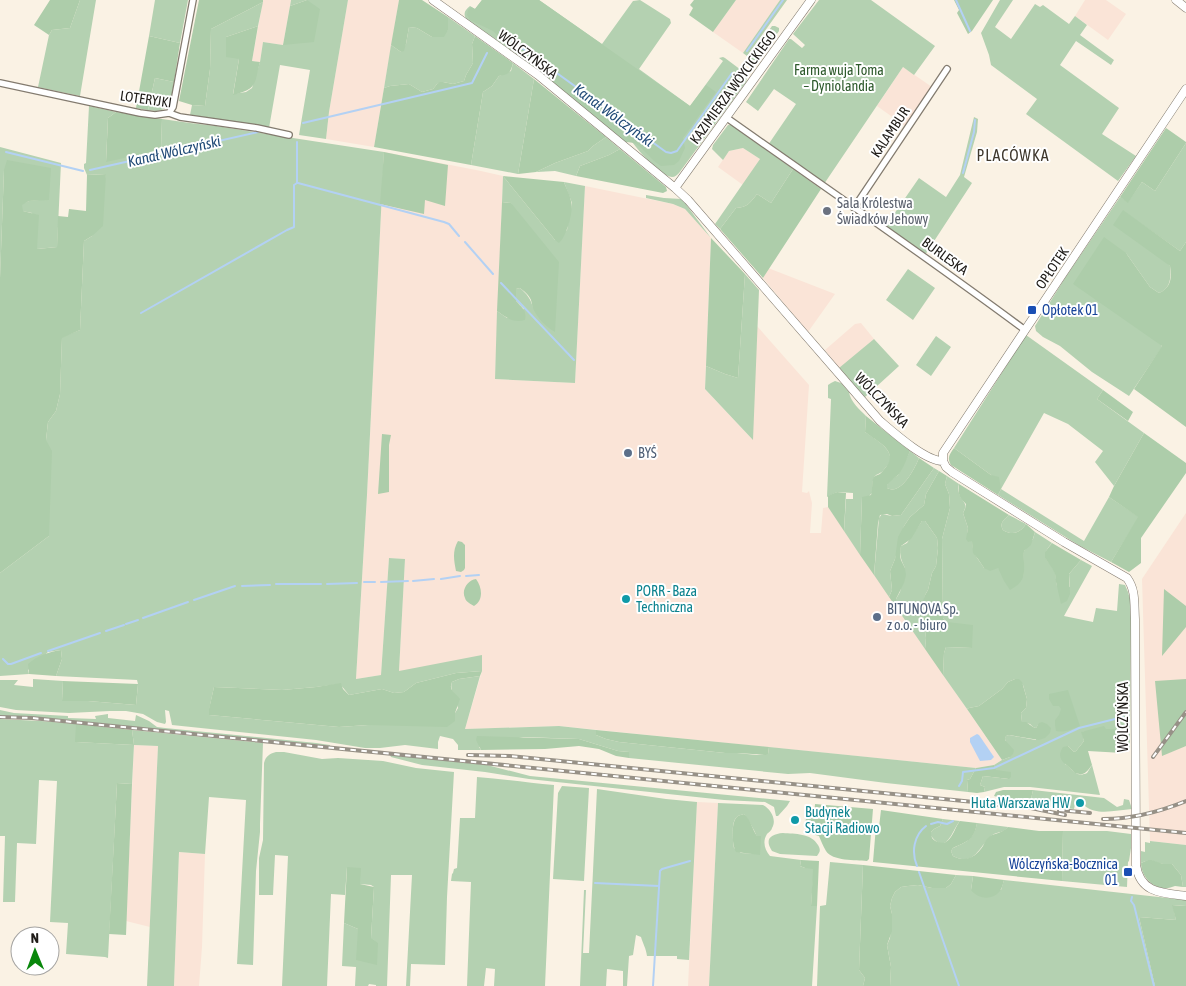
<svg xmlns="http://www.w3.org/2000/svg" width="1186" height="986" viewBox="0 0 1186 986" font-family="'Asap Condensed',sans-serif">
<rect width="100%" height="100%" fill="#faf2e4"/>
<path fill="#fae4d7" d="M263,0h28l-8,45 -20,-3 -3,20 -8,-1z
M348,0h51l-25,147 -48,-8 3,-27z
M736,0h44l-37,53 -30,-21z
M1085,0h21l20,14 -18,26 -33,-24z
M903,67l29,20 -27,39 -28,-20z
M743,148l17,11 -17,26 -25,-18 11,-16z
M384,152l97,19 22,5 -8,203 80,4 10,-197 88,18 12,5 26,29 -6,151 47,50 5,-113 52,59 -7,107 5,1 2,-2 3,12 -2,30h11l2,-25 5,-1 174,253 -8,5 -18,3 -417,-42 -94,3 17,-58h-83l6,-112 -16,-1 -8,117 -25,4 11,-183z
M768,268l67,26 -27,38 -45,-54z
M861,323l13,16 -34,30 -15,-19 30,-26z
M1186,513v332l-36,-4 -8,-262z
M134,745l24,1 -8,181 -24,-6z
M697,802l21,1 -9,183h-21z
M179,852l26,2 -3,93 -3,39h-25z"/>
<path fill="#b4d1b1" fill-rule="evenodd" d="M80,0h16l-16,96 -42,-9 11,-52 3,-5 18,-2z
M155,0h33l-8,43 -31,-7z
M291,0h57l-19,112 -3,27 -27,-4 11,-65 -30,-5 -11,63 -41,-7 -38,-6 2,-10 13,1 5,-37 1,-40 52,-27 -5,24 -32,11 13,22 -6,35 13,-2 6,-4 8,-26 3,-20 20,3 24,-45 -17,6z
M482,0h57l63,44 31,-43 7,-1 30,19 1,4 -32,46 51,37 33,-45 -4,-3 4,-1 2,1 20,15 2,4 -1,5 -67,91c-2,2 -4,4 -7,4 -12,-1 -33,-26 -40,-35h-8l-86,-71 -23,-18 -49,-34c-3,-6 -1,-9 4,-13l5,3z
M780,0h7l-40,56 -4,-3z
M819,0h52l64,46 -21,29 -11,-8 -79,117 -56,-39 28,-41 -22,-15 -16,22 -12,-9 43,-63h2l11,9 3,-3 -12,-11z
M1000,0h13l-18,27 16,12 24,-35 5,3 3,-2 26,19 6,-8 12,9 -7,10 34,25 -3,5 -35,-24 -16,24 59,43 -17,26 34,22 -18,25 -92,-67 11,-15 -46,-34 -2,-10 -8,-22z
M448,17l27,19 -3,8 1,19 -7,12 -2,6 -11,3 -10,-2 -6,2 -4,5 -11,3 -13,-8 -19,2 -6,2 7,-43 10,7 5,-8 3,-17 8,1 15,9 16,-7z
M772,26h3l4,2v3l-22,30 -8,-2z
M513,63l21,16 -16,95 -47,-9 12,-73 9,-6 7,-10 12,-5z
M155,78l19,4 -4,22c-7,7 -12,8 -22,6z
M89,106l27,6 -8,6 -2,43 55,-11 1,-31 28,4 26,3 168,26 -17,343 -11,184 25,-4 8,-117 16,1 -6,112 83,-16v16l-26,2 -40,10 -12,9 -10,1 -12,-4 -33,6 -9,-11 -24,3 -34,3 -68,-3 -4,18 -1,10 130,12 29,-2 87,-12 3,-5c-2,-8 -9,-19 -6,-26l7,-3 21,-3 -15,53 94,-3 37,4v5l10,4 13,3 106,11h12l20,2 11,-1 1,-7 207,21 -6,11 -3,1 1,12 -82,-9 -76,-10 -22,1 -159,-16v-6l-11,-1 -39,-12 -56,-2 -44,10 2,3h-23v-5l-5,-6 -13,-3 -2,6v7l-33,-4 -25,3h-15l-49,-8 -144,-15 -3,-14 -4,-1 1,12 -1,2 -8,-2 -14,-8 -17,-3h-16l-41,2 -53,-3 -16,-3v-27h18l-4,5 19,2v-8l30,2 -1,20h26l48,4 2,-21 -1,-4 -81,-4 6,-17 -1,-9 -13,2 -20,18 1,4 -29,2v-103l49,-37 -3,-96 2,-18 8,-11 4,-17 2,-57 18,-7 4,-89 8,-5 14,-62 -19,1 -3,-7v-4l2,-1z
M974,117l4,2 -1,13 -13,45 8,6 -47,72 -40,-28 34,-49 27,19 14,-22z
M728,125h5l9,7v1l51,36 -22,34 -14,-9c-7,9 -9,13 -21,14l-16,21 -5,-5 45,-65 -17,-11 -14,3 -6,9 -11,-11 1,-4z
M606,137l14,12 -11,6 -29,11 -4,10 -21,-5 -19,1 19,-9 33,-12 5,-5z
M1186,143v99l-6,9 -57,-40 47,55c1,12 1,22 -11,27l-9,-6 -24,-34 36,94 -33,49 -37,-24 -32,-26 -17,-9 -7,-6 -1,-5 30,-48 55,-81 8,5 14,-20 13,9z
M0,147l61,16 -4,84 -20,2 -5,-36 -10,-2v-7l7,-3 20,-2 -45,-29 -4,108z
M503,176l52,64 12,-10 4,-21 1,-6 -8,-21 21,4 -10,197 -80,-4 2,-68 10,7 17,-9 -8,-8v-12l4,-1c7,6 11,11 13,20l-22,-105 -9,-1z
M646,195l18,3 18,1 29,39 -26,-29 -12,-5 -27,-6z
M908,269l27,19 -22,32 -27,-20z
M745,274l14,16 -6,150 -48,-51 1,-23 19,8 13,4z
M1026,335l77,55 -6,9 47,34 -30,53 -19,-24 8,-11 -35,-27 -24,-11 -43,76 83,52 25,-44 30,20 -28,45 -31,-16 -82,-51 3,-6 -10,-14 -37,-27z
M936,336l15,11 -20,29 -15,-11z
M874,339l25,27 -34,31 -26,-29z
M835,381l6,2 8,9c1,9 11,18 17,24l-1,16c8,6 28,16 25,29 -1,3 -5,7 -7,10 -3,3 -8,3 -9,7 -2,3 -2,11 -2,15l-4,4h-6l-2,58 -16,-24 2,-32h7v-6l-16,-1 -10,5 4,-98 -3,-1v-13l3,-2z
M910,451l9,7c-4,10 -18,38 -32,30v-3l1,-3 10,-7z
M934,468l5,3 -13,23 -2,11 -14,12 -6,9 -9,33 -5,12 2,19 -3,7 -15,-22 5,-57 3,-4 10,2 9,-1z
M947,476l12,8c-1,3 -1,6 0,9 3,10 10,9 4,20l5,15 -1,8 6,5c-2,12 5,17 11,27h14l25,9 1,-26 9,-12 2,-7 17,11c-15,17 -2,15 3,30 1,4 1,8 2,13l13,1 -1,-13 12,-14 11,6 -28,50 29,6 3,-14 21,3 2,-27 6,1 3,7 3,10 -1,148 -5,-3v-24l-10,6 -33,3 2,9 -8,10 -2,1 -6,-6 -3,18c8,5 11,14 22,9l5,-8 8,30 -70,-8h-26l-20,5 1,-5 -5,-2 3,-9 26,3 -14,-9 -1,-5 8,-5 8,-3 -5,-18 1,-3 3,-1 27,5 2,-15 -2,3 -3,-1 -3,-3 -8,-2 -1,-9 5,-5 1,-9 -4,-14 -8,-6 -7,3 -6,7 -23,17 -10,2 -2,1 -24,-34 1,-22 2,-6 26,1 -29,-30 -1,-79 8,-31 -1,-14 -4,-10z
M1009,515l17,9c-6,9 -14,12 -23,6 -4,-7 1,-10 6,-15z
M922,521h3l12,17 1,10 -2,18 -4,7 -4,17 -3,5 -2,18 3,25 -1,11 -29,-42v-8l4,-7 5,-24c-4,-8 -6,-13 -4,-22l6,-3z
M0,710l14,3 54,3v2l28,1 -1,-3 13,-2v4l27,3 1,-6 13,6 8,6 8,1 151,15 14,2v1l-289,-28 -41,-2z
M0,719l41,2 35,3v18l58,3 -2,-15 131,13 -3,81v8l-4,39 -3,94 -16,-1 9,-164 -37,-3 -4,57 -26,-2 -5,134h-27l11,-240 -24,-1 -2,39 -15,-1 -9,175 -3,-1 -39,-3 2,-31 -18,-1 7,-141 -18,-1 -3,64 -19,-1 -2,59h-12l2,-66h-5z
M276,752h8l38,7 16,-1 45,3 33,7 38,4 -7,125 -2,68 -34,-1 -1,22h-4l6,-111h-21l-4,111h-11v-1l-7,-1 -1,2h-13l1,-19 -14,-1 2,-43 14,6 20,14 -7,-5 3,-51 -3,-2 -11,-1 -13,-17 -2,28 -14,-1 -4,92h-45l6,-130 -13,-1 -2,40h-14v-37l4,-18 1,-77c2,-7 5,-9 12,-11z
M390,755l97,10 43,11 260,25 -3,5 -9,10h-2l-2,-9 -9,-5 -41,-2 -195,-21 -44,-7 -63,-7 -31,-8z
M477,777c26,2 52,6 77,8l-9,201h-51l1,-17 -9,-1 -2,18h-17l4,-104 -20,-1 1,-7 1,-1 1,-4 3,-1 3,-50h15z
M562,786l27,2 -5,93 -31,-2 5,-86z
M597,789l69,10 31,3 -8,158 -12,-1v-3h-30c-1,-8 -4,-12 -6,-19l-5,-2 -3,20 -4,1 -2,30h-4v-15l-16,-2 -1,17h-26l4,-96h2l-3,63h6z
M1033,790l71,8 13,9 6,-2 1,-6 5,1 3,9c-15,1 -35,7 -47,-3v-6l-9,-1 -2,10 -44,-5z
M718,803l45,2c8,4 14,15 9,23 0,2 -4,5 -5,6 -5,8 -2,16 3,22l31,4 -1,6 5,2h9l-3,37 6,1 -5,80h-103zM744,814c5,7 10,15 13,23 2,5 2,12 3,17l-19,-1 -7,-5c-1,-6 -3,-25 2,-30 2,-3 5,-3 8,-4z
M943,819l17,2c-8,9 -13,35 -29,15v-4l3,-3 6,-3z
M977,823l31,4c-7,7 -8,4 -14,7 -15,10 -18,34 -41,22l-2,-5 2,-3c14,-6 21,-9 24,-25z
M1063,831h44l24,3v14l-2,13 -1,1 -1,25 -65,-6z
M783,833c12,1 28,0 35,12 3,5 2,7 -1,11l-37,-2 -8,-3c-8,-12 -1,-17 11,-18z
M1150,841l36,4v42h-3l-2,-12 -9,-11c-1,0 -8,0 -9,0 -11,-2 -10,-7 -22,-1v-12l4,1v-10l5,1z
M830,862l33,3 -4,105 6,8 -2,8h-46l3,-80 6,-1z
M956,875l17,1 -2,14h30l3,-10 182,20v6l-13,-1 3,15 -37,-3 16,69h-265l1,-19 -4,-22 3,-7 2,-24 -2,-8 2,-8 3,-6 6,-5 7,-1 10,-1 14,3h14l5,-4z"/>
<path fill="#adcdaa" d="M50,0h30l-10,28 -18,2 -3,5 -15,-10z
M199,0h64v2l-52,27 -1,40 -5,37 -13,-1 -13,-4z
M307,0l13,9 -6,33 -31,3 7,-39z
M399,0h23l26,17v13l-4,7h-12l-15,-9 -8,-1 -3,17 -2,7 -3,1 -10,-7z
M482,0h57l151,106 16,-21 10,7 -33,46 2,10 -6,13 -5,4 -13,1c-5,-3 -9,-7 -13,-11 -9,-9 -10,-13 -24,-13l-86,-71 -23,-18 -22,-22 -23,-11 -3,-5 1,-5 3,-3 4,2z
M694,0h42l-23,32 -24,-17 4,-7 -3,-3z
M954,0h39l-21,31 -4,3 -11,-21 2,-3z
M258,26l-6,35 8,1c-6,22 -2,27 -27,33l6,-36 -13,-2v-20z
M149,36l31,7 -6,39 -19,-4 -7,32 -12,-2z
M475,36l38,27c-3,11 -4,11 -14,13l-7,10 -9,6 -12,73 -97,-18 10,-59 6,-2 19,-2 13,8 11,-3 4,-5 3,-2h3l10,2 11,-3 2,-6 7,-12 -1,-19z
M534,79l72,58 -13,9 -5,5 -33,12 -19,9 -18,2z
M116,112l46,7 -1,31 -55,12 2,-44z
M1166,128l20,14v1l-31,48 -13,-9 -14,21 -8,-6z
M620,149l46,38 1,4 -4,2 -87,-17 4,-10 29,-11z
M384,152l64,13 -3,41 -20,-6 -1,14 -44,-10z
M7,160l44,8 -2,32 -20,1 -7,4 1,6 16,4 -2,34 20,-2 1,-31 10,1 1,-8 17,2 1,-36 19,-1 -3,52 -11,10 -8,5 -4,89 -18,8 -2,56 -4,17 -8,11 -2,18 6,11 -3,85 -49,37v-295l4,-108z
M793,169l28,20 -58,89 -43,-49 16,-21c12,-1 14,-5 21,-14l14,9z
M503,176l61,6c2,6 6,12 7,19 3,9 -4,35 -12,42l-4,-3z
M502,202l9,1 48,59 -4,70c-9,-5 -18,-14 -22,-24 -1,-3 -1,-6 -2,-8 -2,-5 -7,-9 -11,-12l-4,1v12c6,7 11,9 9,19 -12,3 -18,-2 -28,-9z
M1123,210l57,41 6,-9v185l-52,-38 28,-43 -89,-62 31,-47 22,16 24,34 9,6c12,-5 13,-15 11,-27l-57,-41z
M711,238l34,36 -7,104 -13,-4 -19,-8z
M1103,390l30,22 -5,9 -31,-22z
M866,416l44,35c-3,7 -6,16 -11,23 -4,4 -9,7 -12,11v3c14,8 28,-20 32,-30l15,10 -33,47 -9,1 -5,-2 -7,1 -2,8 -4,52 -14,-20 2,-58 9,-2c2,-5 0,-15 3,-18 2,-2 5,-2 7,-4 2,-2 3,-4 5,-6 13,-17 -10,-26 -21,-35z
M1144,433l42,30v10l-45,65v25l-12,9 -18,-10 27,-45 -29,-20 5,-11z
M382,434l9,1 -2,10v47l-11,2z
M954,448l37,27 8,2 2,12 -3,6 -47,-30c-4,-7 -2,-10 3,-17z
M939,471l8,5 -2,8 4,10 1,14 -8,31 1,79 4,4 26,3 -1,23 -26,-1 -2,6 -1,22 -18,-26 1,-11 -3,-25v-12l2,-6 3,-5 4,-17 4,-7 2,-18 -1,-10 -12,-17h-3l-11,18 -10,7 -1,10 1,4 4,8 1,7 -2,8 -8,16v8l-7,-10 3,-7 -2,-19 5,-12 3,-22 6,-11 6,-9 14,-12 2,-11z
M959,484l50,31c-5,5 -10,8 -6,15 9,6 17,3 23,-6l9,8 -4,13 -7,6c-1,19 5,29 -14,39l-6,-9 -6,-13 -8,3 -6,-3 -6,-9 -5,-6 -1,-12 -4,1 -2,-3 2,-11 -5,-15 2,-4 1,-5c-7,-7 -8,-9 -7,-20z
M837,492l9,1 -2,38 -16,-24v-11l4,-2z
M458,541l4,1 3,3v23l-1,2 -3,2 -5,-1c-2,-10 -4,-20 2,-30z
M1052,543l29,17 -12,14 1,20 -3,7 -6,3 -5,-22 -1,-8 -3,-6 -7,-10v-6z
M476,579c6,8 8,21 -2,27 -3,-2 -8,-4 -9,-8 -4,-8 3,-18 11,-19z
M1164,589l22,17v21l-24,29z
M61,650l1,9 -6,17 -27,-2 -1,-10c10,-9 21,-12 33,-14z
M482,671l-2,5 -21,3 -7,3c-4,9 4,11 8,17l-5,14v8l-8,6 -79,-2 -29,2 -130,-12v-6l5,-22 68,3 34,-3 25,-4 2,6 6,6 33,-6 12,4 10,-1 12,-9 40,-10z
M1015,679h4l3,3 5,17 -1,9 -5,5 1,9h4l7,5 3,1 3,-5 3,-1 5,2 4,4 -1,5 -5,5 -6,2 -30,-5 -3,1 -1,4 9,10 -1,4 -3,3 -8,3 -35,-51 2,-1 10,-2 23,-17 6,-7z
M1186,679v67l-24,10 -7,-75z
M63,681l75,3 -2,21 -48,-4h-26z
M1068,690l12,36c-8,3 -15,7 -24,5l-1,-6v-5l4,-5 2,-6 -2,-3h-6l-4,-7v-5z
M1125,723v24l-2,6 -35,-2 4,14c-6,8 -8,11 -17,8 -7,-9 -21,-12 -12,-26l5,-1 6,6 2,-1 8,-10 -3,-9 23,-6 2,3h9l2,-4z
M76,724l56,6 2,15 -59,-3z
M596,730l173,17 -1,7 -2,1 -29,-2h-12l-106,-11 -13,-3 -10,-4z
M477,736l102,3 39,12 11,1v6l-13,-2 -17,-7 -20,-3 -34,3 -64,1 -5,-10z
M994,765l2,5 15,2v5l-2,2 -26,-3 -3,9 5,2 -1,5 -7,1 -9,-1 -1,-12 3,-1 6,-11z
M117,783l15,1 -6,151 -17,-1z
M1003,790h30l-3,14 -22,-4 -14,-4 2,-4z
M815,804l58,5 -4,50 -2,2c-11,-1 -35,0 -41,-10 -3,-5 -5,-10 -7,-15l-14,-4 1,-16h8z
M881,810l62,9 -3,7 -6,3 -3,3c0,5 1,8 7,10 13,5 16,-14 22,-21l17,2c-3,18 -10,18 -24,25l-2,3 2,5c12,7 23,1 30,-10 1,-2 2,-5 4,-7 6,-7 13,-4 21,-12l31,4h24l-1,50 -189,-19 3,-36 3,1z
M744,814c7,6 8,15 13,22h4l-1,19 -24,-3c-4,-6 -5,-28 0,-34 2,-3 5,-3 8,-4z
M801,860l18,1 -2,45h-6l2,-37 -8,-1 -5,-2z
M1148,860h4l11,4h9l9,11 2,12c-3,0 -5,-1 -8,-1 -4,1 -7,3 -12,2 -12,-1 -22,-13 -22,-25z
M863,865l93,10 -5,9 -5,4h-14l-14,-3 -10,1 -7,1 -6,5 -3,6 -2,8 2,8v17l-5,14 4,22 -1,19h-27l2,-8 -6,-8z
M347,867l14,1 -1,16 14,3 -3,51 7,5 -1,22 -21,-5 2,-31 -14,-6z
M973,876l31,4c-1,4 -2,8 -4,11 -8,10 -22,8 -29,-1z
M1172,905l14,1v80h-31l-16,-69 37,3z"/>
<path fill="#b3d1f4" d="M977,734l2,1 15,22 -3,3 -11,1 -10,-19v-4z"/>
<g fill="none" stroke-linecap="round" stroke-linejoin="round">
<path stroke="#b3d1f4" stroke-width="2" d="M956,0l14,31
M500,32l166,120 5,1 6,-2 55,-78
M747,51l36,-51
M303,123l169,-40 15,-30
M6,152l77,19
M90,170l168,-38
M963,173l11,-41 1,-12
M298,183l146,39 5,2 10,12
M465,242l28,32
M501,283l73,77
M141,313l146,-83 7,-3v-42l3,-2v-41
M466,576l13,-1
M441,579l19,-3
M413,581l21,-2
M364,582h11
M381,582l27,-1
M276,584h45
M327,584l30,-1
M242,586l28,-1
M194,600l41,-14
M143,618l45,-16
M126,624l12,-4
M106,631l18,-6
M48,651l52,-18
M3,659l5,5h3l30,-11
M959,786l3,-5 1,-9 31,-4 85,-40 44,-11
M931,824l7,-2 9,2 6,-3
M917,866c-6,-14 -3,-31 9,-40
M919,872l40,114
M595,883l64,3
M1132,897l-1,4 3,4 20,81
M653,986l7,-115 2,-2 28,-8"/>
<g stroke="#837b6f" stroke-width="8">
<path id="minor" d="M0,83l140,30 15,2 14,-2 11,4 77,11 32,7
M169,113l4,-6 20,-107
M727,118c99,70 200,139 298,212
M854,208l93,-139"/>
</g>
<g stroke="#837b6f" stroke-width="9">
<path id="tertiary" d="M433,0l105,75 137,113 13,12 192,221c13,11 45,40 63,40
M1176,0l10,8
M675,188l136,-188
M943,461l3,6 6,5 112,70 63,36c9,12 7,26 8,41l1,246c4,28 26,28 50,31
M943,461v-8l243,-364"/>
</g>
<use href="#minor" stroke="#fff" stroke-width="5.5"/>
<use href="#tertiary" stroke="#fff" stroke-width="8"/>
<g stroke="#979187" stroke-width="4">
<path id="rail" d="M0,717l32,1 1154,115
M468,755l42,1 474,47 47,5 34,7
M1153,757l33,-45
M1059,810l31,3
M1103,819c29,0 56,-7 83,-18"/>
</g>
<use href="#rail" stroke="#fff" stroke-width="2" stroke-dasharray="5.5" stroke-linecap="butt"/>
</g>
<circle fill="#6b7280" stroke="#fff" stroke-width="2" cx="827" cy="211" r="5"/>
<g fill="#1a4fb4" stroke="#fff" stroke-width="2">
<rect x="1027" y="305" width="10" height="10" rx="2.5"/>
<rect x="1123" y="867" width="10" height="10" rx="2.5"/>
</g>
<g fill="#5c6f8a" stroke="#fff" stroke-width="2">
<circle cx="628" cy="453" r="5"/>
<circle cx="877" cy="617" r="5"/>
</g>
<g fill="#0f9aa8" stroke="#fff" stroke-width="2">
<circle cx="626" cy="599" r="5"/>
<circle cx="1080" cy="803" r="5"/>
<circle cx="795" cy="820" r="5"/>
</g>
<g text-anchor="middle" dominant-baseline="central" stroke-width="4" stroke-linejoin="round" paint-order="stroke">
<g font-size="14" fill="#1e1b17" stroke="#fff">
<text transform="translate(528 54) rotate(37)">WÓLCZYŃSKA</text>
<text transform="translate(733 87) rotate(-54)">KAZIMIERZA WÓYCICKIEGO</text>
<text transform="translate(146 99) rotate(8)">LOTERYJKI</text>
<text transform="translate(890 132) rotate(-56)">KALAMBUR</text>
<text transform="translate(945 256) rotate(36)">BURLESKA</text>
<text transform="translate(1052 268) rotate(-56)">OPŁOTEK</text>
<text transform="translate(882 400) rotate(46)">WÓLCZYŃSKA</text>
<text transform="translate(1123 717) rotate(-90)">WÓLCZYŃSKA</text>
</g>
<g font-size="14" fill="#2d592b" stroke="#fff">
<text x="839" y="70">Farma wuja Toma<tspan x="839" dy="16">– Dyniolandia</tspan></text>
</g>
<g font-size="14" fill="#5b616d" stroke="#fff" text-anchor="start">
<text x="837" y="203">Sala Królestwa<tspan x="837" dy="16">Świadków Jehowy</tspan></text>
</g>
<g font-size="14" fill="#164399" stroke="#fff" text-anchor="start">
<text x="1042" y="310">Opłotek 01</text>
<text x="1118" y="864" text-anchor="end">Wólczyńska-Bocznica<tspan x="1118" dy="16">01</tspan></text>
</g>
<g font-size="14" fill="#4e5e75" stroke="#fff" text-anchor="start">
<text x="638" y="453">BYŚ</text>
<text x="887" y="609">BITUNOVA Sp.<tspan x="887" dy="16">z o.o. - biuro</tspan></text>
</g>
<g font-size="14" fill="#0d838f" stroke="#fff" text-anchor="start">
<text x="636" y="591">PORR - Baza<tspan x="636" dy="16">Techniczna</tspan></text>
<text x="1070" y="803" text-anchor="end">Huta Warszawa HW</text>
<text x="805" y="812">Budynek<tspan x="805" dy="16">Stacji Radiowo</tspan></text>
</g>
<g font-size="15" font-style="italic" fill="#204a77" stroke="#fff">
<text transform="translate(614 115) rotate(36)">Kanał Wólczyński</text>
<text transform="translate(174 151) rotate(-13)">Kanał Wólczyński</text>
</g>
<g font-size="16" letter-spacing="1" fill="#3f382d" stroke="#fff">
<text x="1013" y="155">PLACÓWKA</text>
</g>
</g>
<g transform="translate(35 951) rotate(359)"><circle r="24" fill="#ffffff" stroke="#a5a4a2"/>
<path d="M0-4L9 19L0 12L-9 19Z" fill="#08870b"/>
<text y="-8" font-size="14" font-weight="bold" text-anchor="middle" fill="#1e1b17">N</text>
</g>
</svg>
